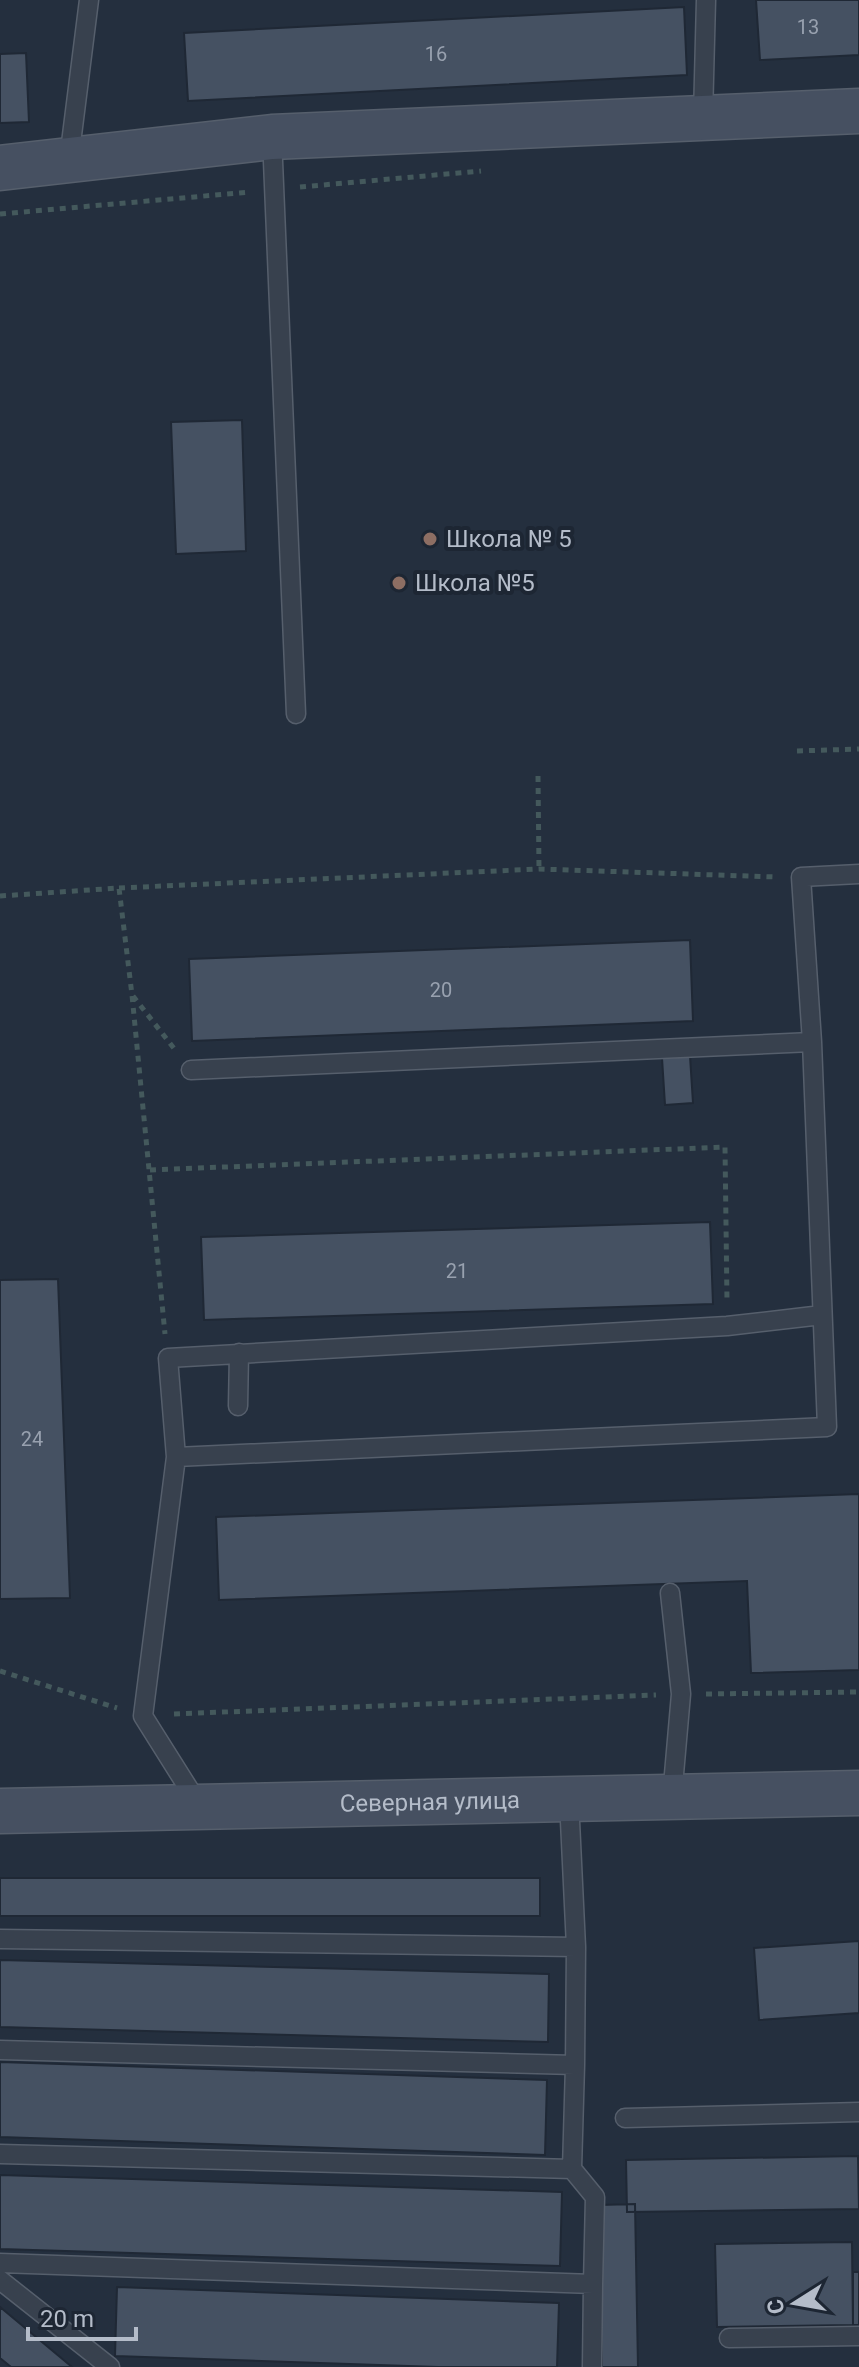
<svg xmlns="http://www.w3.org/2000/svg" width="859" height="2367" viewBox="0 0 859 2367" font-family="Roboto,sans-serif">
<rect width="100%" height="100%" fill="#242f3e"/>
<path fill="#455162" stroke="#1f2835" stroke-width="2" d="M756,0h103v55l-99,5z
M684,7l3,68 -499,26 -4,-68z
M26,53l3,69 -29,1v-69z
M242,420l4,131 -70,3 -5,-132z
M690,940l3,81 -501,20 -3,-82z
M690,1056l3,47 -28,2 -3,-47z
M710,1222l3,82 -509,16 -3,-83z
M58,1279l12,319 -70,1v-319z
M859,1494v176l-108,3 -4,-92 -528,19 -3,-83z
M0,1878h540v38h-540z
M859,1941v72l-100,7 -5,-72z
M0,1960l549,14 -1,68 -548,-15z
M0,2062l547,18 -2,75 -545,-18z
M858,2156l1,53 -232,3 -1,-52z
M0,2175l562,17 -2,74 -560,-17z
M635,2204l3,163h-36l-3,-162z
M852,2242l1,83 -136,2 -2,-83z
M853,2272h6v53h-6z
M117,2287l442,16 -2,64h-119l-323,-11z
M0,2307l72,60h-61l-11,-9z"/>
<g fill="none" stroke-linecap="round" stroke-linejoin="round">
<g stroke="#565f6c" stroke-width="21">
<path id="lane" d="M703,117l3,-117
M272,137l24,577
M69,159l20,-159
M191,1070l621,-28 -11,-165 58,-3
M238,1406l1,-53
M176,1457l651,-30 -15,-385
M670,1593l11,101 -9,103
M199,1805l-56,-89 33,-259 -8,-99 559,-32 95,-11
M0,1939l576,8 -7,-147
M0,2050l575,15 1,-118
M625,2118l234,-6
M0,2154l572,15
M0,2263l593,21 2,-87 -23,-28 3,-104
M0,2280l110,87
M729,2338l130,-2
M592,2367l1,-83"/>
</g>
<g stroke="#565f6c" stroke-width="47">
<g id="secondary">
<path d="M0,168l272,-31 587,-26"/>
<path id="s1" d="M0,1811l859,-18"/>
</g>
</g>
<path stroke="#44595c" stroke-width="5" stroke-dasharray="6 6" stroke-linecap="butt" d="M300,187l181,-16
M0,214l250,-22
M797,751l62,-2
M538,776l1,93
M119,888l420,-19 238,8
M0,896l119,-8 13,107 33,339
M133,996l43,55
M150,1170l575,-23 2,155
M0,1671l117,37
M706,1694l153,-2
M174,1714l482,-19"/>
<use href="#lane" stroke="#38414e" stroke-width="18"/>
<use href="#secondary" stroke="#465061" stroke-width="44"/>
</g>
<g fill="#8d6e63" stroke="#1d2633" stroke-width="3">
<circle cx="430" cy="539" r="8"/>
<circle cx="399" cy="583" r="8"/>
</g>
<g text-anchor="middle" dominant-baseline="central" stroke-width="8" stroke-linejoin="round" paint-order="stroke">
<g font-size="20" fill="#98a1af">
<text x="808" y="27">13</text>
<text x="436" y="54">16</text>
<text x="441" y="990">20</text>
<text x="457" y="1271">21</text>
<text x="32" y="1439">24</text>
</g>
<g font-size="24" fill="#b4bcc9" stroke="#1d2633" text-anchor="start">
<text x="446" y="539">Школа № 5</text>
<text x="415" y="583">Школа №5</text>
</g>
<g font-size="24" fill="#b4bcc9" stroke="#1d2633">
<text stroke="none"><textPath href="#s1" startOffset="430">Северная улица</textPath></text>
</g>
</g>
<g transform="translate(795 2303) rotate(259)" stroke="#1d2633" stroke-width="6" paint-order="stroke">
<path d="M0-6L14 30L0 20L-14 30Z" fill="#b4bcc9"/>
<text y="-12" font-size="22" font-weight="bold" text-anchor="middle" fill="#b4bcc9">С</text>
</g>
<path d="M28 2327v12h108v-12" fill="none" stroke="#b4bcc9" stroke-width="4"/>
<text x="40" y="2327" font-size="24" fill="#b4bcc9" stroke="#1d2633" stroke-width="6" paint-order="stroke">20 m</text>
</svg>
